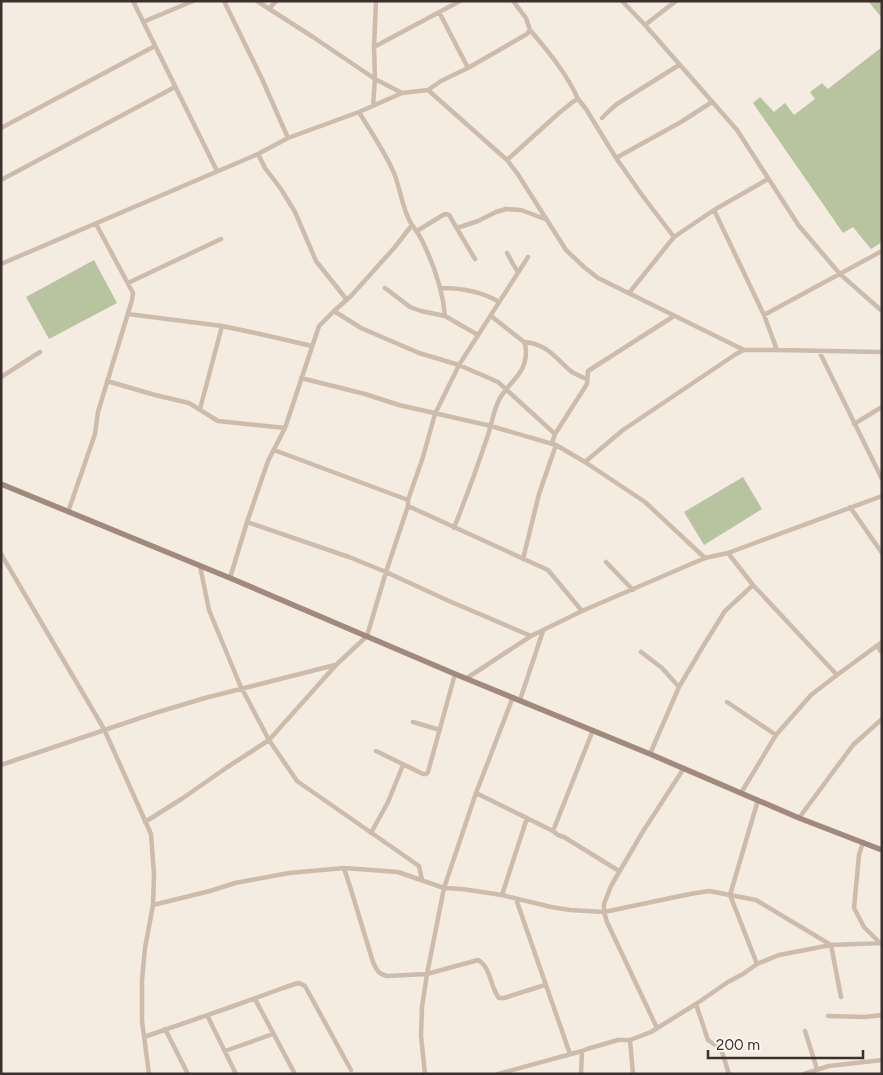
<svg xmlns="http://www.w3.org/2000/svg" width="883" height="1075" viewBox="0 0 883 1075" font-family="Figtree,sans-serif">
<rect width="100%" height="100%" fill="#f4ebe1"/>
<path fill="#b8c4a0" d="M868,1h14v17z
M882,47v195l-11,7 -18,-22 -10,6 -90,-130 7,-6 14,15 11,-9 9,12 21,-16 -5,-7 12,-9 6,6z
M94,260l23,43 -68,36 -23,-42z
M743,477l19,32 -58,36 -20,-33z"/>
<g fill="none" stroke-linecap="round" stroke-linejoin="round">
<path stroke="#cdbbac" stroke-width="4.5" d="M133,1l84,170
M224,1l38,78 26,59
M257,1l56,36 62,42 27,14
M622,1l23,24 92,105 62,96 41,48 42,37
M269,9l7,-8
M439,12l29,56 59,-34 3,-4 -4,-12 -13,-17
M143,22l50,-21
M645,25l31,-24
M530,30c18,21 37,44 48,69
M374,47l86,-46
M428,90l79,70 10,13 49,77 18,17 14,11 146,72h33l105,2
M373,106l2,-27 -1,-32 2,-46
M602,118l7,-7 8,-7 62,-39
M1,128l154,-82
M258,154l7,14 16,21 14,23 21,49 31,39
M616,158l65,-36 31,-20
M507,160l52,-47 15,-12 4,-2 8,10 30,49 26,37 32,42
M1,180l174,-93
M714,210l50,105 13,35
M412,225c6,7 10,15 14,24 10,22 17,43 19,67l33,19
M457,228l21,-7 18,-9 10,-3 15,1 24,9
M417,231l26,-16 3,-1 3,1 26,44
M507,253l6,11 5,8
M1,264l257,-110 30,-16 71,-26 43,-19 26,-3 13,-9 27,-13
M128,283l93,-44
M385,288l25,19 11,4 24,5
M441,288c21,0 40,3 58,14
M629,293l45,-56 40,-27 54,-31
M334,311l27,17 58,25 40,12 39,17 57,52
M128,314l94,12 38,8 52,12
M764,315l118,-64
M524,342c24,2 31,16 48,30 5,3 10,5 15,7
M819,351l63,128
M1,377l39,-25
M301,378l64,16 34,11 92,21 65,19 29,17 60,40 60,56
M107,381l48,14 34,8 29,18 67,7
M200,409l22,-83
M854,424l28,-17
M552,443l3,-9 32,-50 1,-13 86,-55
M274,450l134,50
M585,462l38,-32 113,-76 8,-4
M408,506l140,64 34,41
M850,507l32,46
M68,512l27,-78 3,-22 34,-112 1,-7 -37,-69
M247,522l102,35 37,15 63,29 82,35
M454,528c12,-30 23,-60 33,-90 5,-13 6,-28 13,-40 10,-17 25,-23 26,-45 0,-5 0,-7 -2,-11l-33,-26
M728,553l25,32 84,90
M1,554l103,175 47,105 3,40 -1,31 -8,43 -3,32v41l7,53
M523,559l16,-65 17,-49
M606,562l27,28
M200,566l9,44 31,75 29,55 28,41 122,85 3,14
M230,578l17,-56 21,-61 17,-33 34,-102 15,-15 17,-15 44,-49 17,-22c-10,-15 -11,-35 -18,-52 -9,-21 -23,-41 -35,-61
M877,646l5,7
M641,652l21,16 17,19
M467,678l64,-42 51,-25 123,-53 23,-5 154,-57
M520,700l23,-69
M727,702l49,33
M413,722l27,8
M376,751l47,23h3l2,-2 27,-98
M650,754l29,-67 23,-39 23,-37 28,-26
M1,765l154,-52 50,-15 130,-33
M476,793l77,38 5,4 6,2 55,34
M741,793l35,-58 35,-40 26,-20 45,-33
M799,818l54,-73 29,-26
M145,822l38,-24 43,-30 43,-28 67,-75 31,-29 19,-64 22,-66v-6l15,-43 12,-43 24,-49 69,-108
M553,831l40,-101
M371,833l17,-31 15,-37
M863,842l-4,13 -5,53 10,19 16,16
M344,868l8,25 21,69c4,8 5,12 14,14l40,-2 51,-14c13,7 12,27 21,38h5l41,-13
M502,895l25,-77
M516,899l54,155
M153,905l57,-14 25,-8 54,-10 55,-5 54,4 46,16 18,1 40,6 49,12 19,3 34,2 86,-18 19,-3 47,9 75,45 10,52
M757,964l-27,-69 28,-95
M255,999l40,75
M696,1004l12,36 13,9 8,25
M207,1015l29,59
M828,1016l37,1 17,-2
M657,1028l-50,-106 -3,-10v-8l7,-18 31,-53 42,-65
M165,1029l23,45
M805,1031l12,38
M144,1037l84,-29 55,-20 15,-5 3,1 4,2 46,84
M630,1040l3,34
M225,1051l48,-17
M425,1074l-4,-38 1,-29 5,-33 17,-86 32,-95 37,-96
M498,1074l84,-23 5,-2 31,-9h12l21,-8 45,-28 32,-22 15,-8 14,-10 22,-9 52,-10 51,-2
M581,1074l1,-23
M804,1074l25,-8 53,-6"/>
<path stroke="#a18a7d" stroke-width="5.5" d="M1,484l229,94 225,96 195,80 149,64 83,32"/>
</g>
<rect width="883" height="1075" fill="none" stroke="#3b302b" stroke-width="5"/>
<path d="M708 1050v8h155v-8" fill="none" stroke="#3b302b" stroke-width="2.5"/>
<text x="716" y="1050" font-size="15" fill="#3b302b" stroke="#fbf5ee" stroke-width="4" paint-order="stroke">200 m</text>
</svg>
